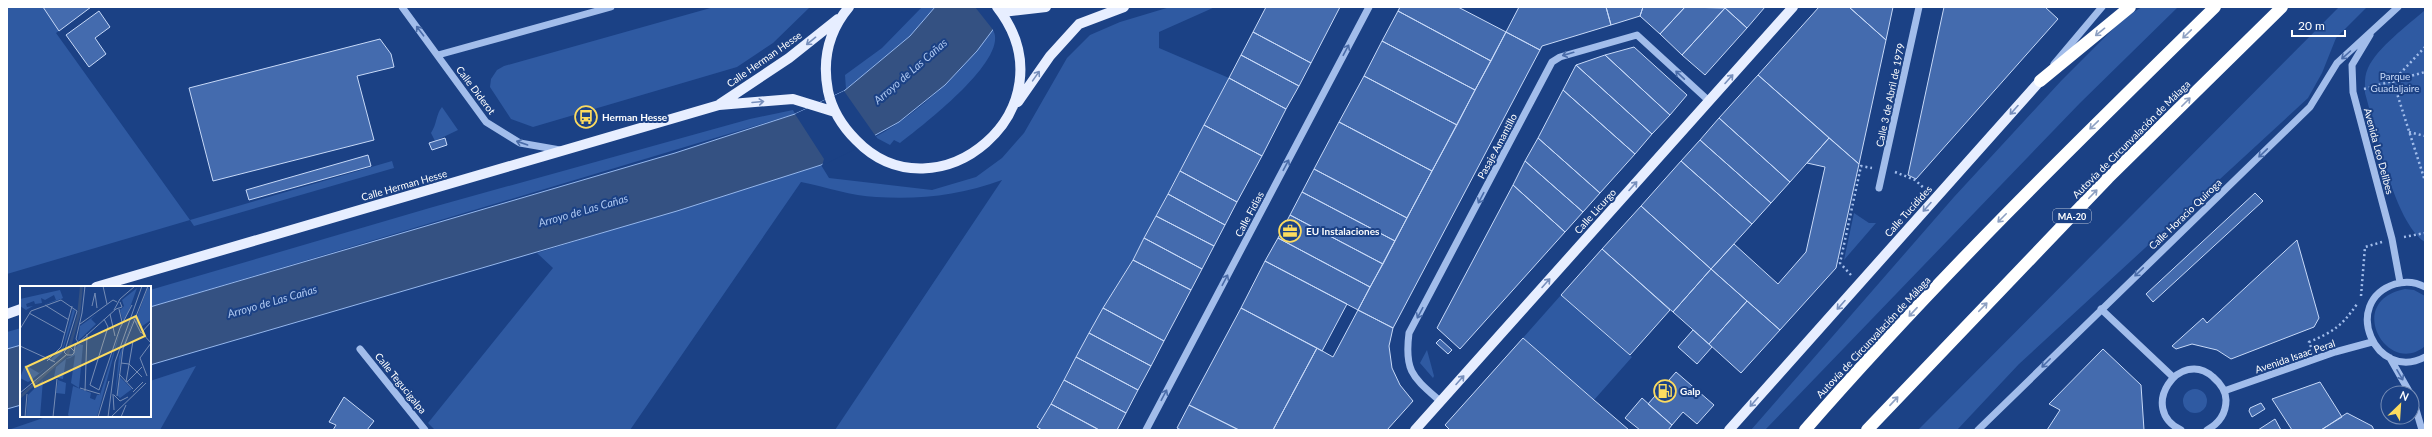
<svg xmlns="http://www.w3.org/2000/svg" width="2432" height="437" viewBox="0 0 2432 437" font-family="Lato,sans-serif">
<rect width="100%" height="100%" fill="#1b4185"/>
<path fill="#2f5aa2" d="M7,7h36l16,24 -3,2 134,187 202,-59 2,7 -200,58 -4,-6 -183,54z
M714,7h96l-37,36 -36,24 -204,60 -22,-8 -21,-32 1,-8 6,-9 7,-4z
M922,7h13l-25,29 -64,53 -1,-14 37,-27z
M1170,7h45l-56,25v16l70,30 -96,181 -30,49 -67,122h-201l167,-250c-41,15 -82,20 -126,17 -24,-1 -50,-10 -75,-15l-171,248h-195l-7,-7 125,-155 -16,-15 284,-88 8,13 103,12 44,-13 26,-19 22,-25 43,-75 23,-23 30,-13z
M2142,7h36l-98,96 -315,327h-14l203,-233 107,-116 63,-63z
M2339,7h28l-31,31 -14,35 -14,25 -289,266 -62,66h-39z
M2425,10v232c-31,-20 -49,-111 -60,-149 0,-7 -1,-17 3,-25 9,-20 40,-43 57,-58z
M993,30c17,29 -72,97 -93,113l-6,-3 -4,5 -15,-8c47,-25 86,-66 118,-107z
M442,107l16,23 -23,11 -4,-8c6,-9 5,-19 11,-26z
M793,110l2,4 -645,193v-17l283,-83 317,-88z
M1854,213l15,10h7l-32,37z
M2405,289l9,1 11,6v50c-37,32 -82,-45 -20,-57z
M1561,295l71,62 -38,43 -71,-62z
M21,328v17l-14,4v-17z
M1427,350l7,26 -1,2 -13,-15z
M196,366l-36,64h-152l41,-14h101v-35z
M2183 401a12 12 0 1 1 24 0a12 12 0 1 1-24 0Z"/>
<path fill="#345182" stroke="#95b7ed" d="M935,7h75l-33,44 -32,34 -46,37 -78,43 -144,46 -527,154v-58l525,-154 120,-39 49,-23 66,-55z
M21,345v60l-14,4v-60z"/>
<path fill="#1b4185" d="M975,7h37l-18,24z
M844,91l33,47 -55,28 2,-7 -29,-45z"/>
<path fill="#446bae" stroke="#c7d9f8" d="M43,7h48l-32,24z
M1266,7h74l-29,56 -58,-31z
M1400,7h58l48,25 -15,29 -93,-50z
M1519,7h87l5,18 -69,21 -2,4 -34,-18z
M1606,7h37l-3,9 -29,9z
M1643,7h42l-25,27 -20,-18z
M1685,7l40,1 -43,47 -22,-21z
M1724,7h41l-18,21z
M1819,7h30l37,33 -27,124 -101,-89z
M1849,7h44l-7,33z
M1944,7h101l13,12 -142,160 -8,-4z
M1725,8l22,20 -42,47 -23,-20z
M99,11l11,16 -15,11 11,16 -17,13 -23,-32z
M1398,11l93,50 -16,29 -93,-49z
M1253,32l58,31 -12,23 -58,-31z
M1506,32l34,18 -147,278 -35,-18z
M380,39l11,15 3,13 -37,9 17,64 -161,41 -24,-93z
M1382,41l93,49 -18,35 -93,-49z
M1634,47l53,48 -17,20 -65,-60z
M1241,55l58,31 -13,23 -57,-31z
M1605,55l65,60 -18,19 -76,-69z
M1576,65l76,69 -17,20 -72,-64z
M1758,75l71,63 -39,44 -71,-64z
M1364,76l93,49 -25,46 -93,-49z
M1229,78l57,31 -24,47 -58,-31z
M1563,90l72,64 -35,39 -62,-55z
M1719,118l71,64 -19,21 -71,-63z
M1339,122l93,49 -25,47 -93,-49z
M1204,125l58,31 -25,46 -57,-31z
M445,138l2,7 -15,5 -3,-7z
M1538,138l62,55 -17,19 -58,-51z
M1829,138l30,26 -23,104 -56,62 -69,-61 23,-25 44,40 28,-32 19,-85 -18,-4z
M1700,140l71,63 -19,21 -71,-63z
M368,155l3,11 -122,34 -3,-10z
M1525,161l58,51 -18,20 -52,-47z
M1681,161l71,63 -41,45 -70,-63z
M1314,169l93,49 -12,23 -93,-49z
M1180,171l57,31 -12,23 -57,-31z
M1513,185l52,47 -105,117 -23,-21z
M1302,192l93,49 -12,23 -93,-49z
M2255,193l8,8 -110,101 -7,-8z
M1168,194l57,31 -11,21 -58,-30z
M1641,206l70,63 -38,43 -71,-63z
M1290,215l93,49 -13,23 -92,-49z
M1156,216l58,30 -12,23 -58,-31z
M1144,238l58,31 -11,21 -58,-30z
M1278,238l92,49 -12,23 -93,-49z
M2297,240l22,78 -5,9 -83,32 -14,-9 -25,-6 -16,5 -4,-3 31,-28 4,5z
M1602,249l68,61 -40,45 -69,-60z
M1133,260l58,30 -27,51 -61,-33z
M1265,261l82,43 -25,47 -81,-43z
M1711,269l36,32 -38,43 -36,-32z
M1747,301l33,29 -39,43 -32,-29z
M1103,308l61,33 -13,25 -62,-33z
M1241,308l76,40 -44,82h-34l-50,-25z
M1358,310l35,18 -4,18 3,22 8,17 13,16 -26,29h-114l44,-82 16,9z
M1693,330l19,17 -15,17 -19,-17z
M1089,333l62,33 -13,24 -62,-33z
M1523,338l71,62 35,30h-179l-5,-5z
M1440,339l12,11 -4,4 -12,-11z
M2103,349l38,36 3,45h-97l13,-20 -11,-6z
M1076,357l62,33 -12,23 -62,-33z
M1676,372l38,33 -17,19 -14,-12 -11,13 -24,-21z
M1064,380l62,33 -9,17h-18l-48,-26z
M2320,382l22,35 -21,13h-29l-20,-31z
M344,397l30,24 -7,9h-34l3,-5 -7,-3z
M1642,398l30,27 -4,5h-28l-15,-12z
M2261,403l4,6 -13,8 -3,-6 1,-3z
M1051,404l45,24 3,2h-57l-5,-3z
M1189,405l50,25h-58l-4,-2z
M2347,413l25,13 2,4h-53z
M2275,419l6,11h-23z"/>
<g fill="none" stroke-linecap="round" stroke-linejoin="round">
<path stroke="#a2bdeb" stroke-width="2.5" stroke-dasharray="2 3" stroke-linecap="butt" d="M2393,81l32,100
M2393,81l32,-34
M2364,89l61,-17
M2409,132l16,4
M1895,172l20,8 11,10
M2404,237l21,-4
M1851,275l-11,-12 21,-97 11,2
M2361,296l4,-49 17,-5
M2311,347l-2,-5c24,-10 33,-16 48,-38"/>
<path stroke="#a2bdeb" stroke-width="7" d="M402,7l84,115 34,21 40,7
M2370,35l-18,30 1,27 39,147 8,43
M438,55l173,-48
M2054,64l48,-57
M1879,188l40,-181
M2425,287c-9,-5 -20,-6 -30,-3 -55,18 -19,99 30,73
M2101,309l72,68
M360,349l65,81
M2390,358l20,35
M2224,391l111,-39 37,-10
M2412,396l10,34
M1441,402c-28,-25 -37,-30 -32,-69l143,-271 8,-5 77,-22 72,66
M1146,430l223,-423
M1978,430l332,-323 27,-44 61,-56
M2181,430c-44,-21 -1,-83 32,-53 7,6 13,14 13,23 0,14 -8,24 -19,30"/>
<path stroke="#e7eeff" stroke-width="10" d="M849,7c-21,25 -27,53 -21,84 4,19 15,36 28,49 80,83 220,-32 141,-133
M1002,12l44,-5
M1018,102l32,-46 29,-32 45,-17
M720,104l69,-46 49,-39
M96,287l623,-182 74,-6 42,13
M7,314l14,-5
M1415,430l378,-423
M1729,430l311,-349"/>
<path stroke="#fff" stroke-width="12" d="M2040,81l90,-74
M1805,430c129,-148 270,-286 410,-423
M1867,430l241,-252 174,-171"/>
</g>
<defs><path id="oneway-shaft" d="M-6 0H5M1.5-3L5.5 0L1.5 3" fill="none" stroke-width="1.6" stroke-linecap="round" stroke-linejoin="round"/></defs>
<g stroke="#4a6ca9">
<use href="#oneway-shaft" transform="translate(420 31) rotate(-127)"/>
<use href="#oneway-shaft" transform="translate(1346 50) rotate(-62)"/>
<use href="#oneway-shaft" transform="translate(1568 54) rotate(164)"/>
<use href="#oneway-shaft" transform="translate(2346 55) rotate(138)"/>
<use href="#oneway-shaft" transform="translate(1680 75) rotate(-137)"/>
<use href="#oneway-shaft" transform="translate(522 143) rotate(-161)"/>
<use href="#oneway-shaft" transform="translate(2263 153) rotate(136)"/>
<use href="#oneway-shaft" transform="translate(1286 165) rotate(-62)"/>
<use href="#oneway-shaft" transform="translate(1481 198) rotate(118)"/>
<use href="#oneway-shaft" transform="translate(2139 272) rotate(136)"/>
<use href="#oneway-shaft" transform="translate(1225 280) rotate(-62)"/>
<use href="#oneway-shaft" transform="translate(1420 313) rotate(118)"/>
<use href="#oneway-shaft" transform="translate(2046 363) rotate(135)"/>
<use href="#oneway-shaft" transform="translate(2400 375) rotate(60)"/>
<use href="#oneway-shaft" transform="translate(1164 395) rotate(-62)"/>
</g>
<g stroke="#8da0c2">
<use href="#oneway-shaft" transform="translate(2100 32) rotate(141)"/>
<use href="#oneway-shaft" transform="translate(2187 34) rotate(136)"/>
<use href="#oneway-shaft" transform="translate(2186 102) rotate(-45)"/>
<use href="#oneway-shaft" transform="translate(2094 125) rotate(136)"/>
<use href="#oneway-shaft" transform="translate(2093 194) rotate(-46)"/>
<use href="#oneway-shaft" transform="translate(2002 218) rotate(135)"/>
<use href="#oneway-shaft" transform="translate(1983 307) rotate(-46)"/>
<use href="#oneway-shaft" transform="translate(1913 312) rotate(133)"/>
<use href="#oneway-shaft" transform="translate(1894 401) rotate(-47)"/>
</g>
<g stroke="#778fbc">
<use href="#oneway-shaft" transform="translate(811 41) rotate(141)"/>
<use href="#oneway-shaft" transform="translate(1036 76) rotate(-55)"/>
<use href="#oneway-shaft" transform="translate(1729 79) rotate(-48)"/>
<use href="#oneway-shaft" transform="translate(758 102) rotate(-5)"/>
<use href="#oneway-shaft" transform="translate(2014 110) rotate(132)"/>
<use href="#oneway-shaft" transform="translate(1633 186) rotate(-48)"/>
<use href="#oneway-shaft" transform="translate(1927 207) rotate(132)"/>
<use href="#oneway-shaft" transform="translate(1546 283) rotate(-48)"/>
<use href="#oneway-shaft" transform="translate(1841 305) rotate(132)"/>
<use href="#oneway-shaft" transform="translate(1460 380) rotate(-48)"/>
<use href="#oneway-shaft" transform="translate(1754 402) rotate(132)"/>
</g>
<defs>
<g id="bus-ring" transform="scale(1.15)"><circle r="9.5" fill="#1b4185" stroke="#fcdb5f" stroke-width="1.5"/><path d="M-5-6H5V4H4V6H2V4H-2V6H-4V4H-5ZM-3.5-4V0h7V-4ZM-3.5 1.2v1.5H-2V1.2ZM2 1.2v1.5H3.5V1.2Z" fill="#fcdb5f"/></g>
<g id="office-ring" transform="scale(1.15)"><circle r="9.5" fill="#1b4185" stroke="#fcdb5f" stroke-width="1.5"/><path d="M-6-3h4V-5.5h4V-3h4V5H-6ZM-1-4.5V-3h2v-1.5ZM-6 0V1H6V0Z" fill="#fcdb5f"/></g>
<g id="fuel-ring" transform="scale(1.15)"><circle r="9.5" fill="#1b4185" stroke="#fcdb5f" stroke-width="1.5"/><path d="M-5.5-6h7V0h2V4h1.3V-2.5L3-4.5l.8-.8L6-3V5H2.5V1h-1V6h-7ZM-4.2-4.7v3.2H.2V-4.7Z" fill="#fcdb5f"/></g>
</defs>
<g fill-rule="evenodd">
<use href="#bus-ring" x="586" y="117"/>
<use href="#office-ring" x="1290" y="231"/>
<use href="#fuel-ring" x="1665" y="391"/>
</g>
<g text-anchor="middle" dominant-baseline="central" stroke-width="4" stroke-linejoin="round" paint-order="stroke">
<rect fill="#1b4185" stroke="#bbc6da" stroke-width="1" x="2053" y="209" width="38" height="14" rx="3"/>
<g font-size="9" font-weight="bold" fill="#fff">
<text x="2072" y="216">MA-20</text>
</g>
<g font-size="10" fill="#fff" stroke="#1b4185">
<text transform="translate(764 59) rotate(-35)">Calle Herman Hesse</text>
<text transform="translate(476 90) rotate(53)">Calle Diderot</text>
<text transform="translate(1890 95) rotate(-78)">Calle 3 de Abril de 1979</text>
<text transform="translate(2131 139) rotate(-45)">Autovía de Circunvalación de Málaga</text>
<text transform="translate(1497 146) rotate(-62)">Pasaje Amantillo</text>
<text transform="translate(2379 151) rotate(75)">Avenida Leo Delibes</text>
<text transform="translate(404 185) rotate(-16)">Calle Herman Hesse</text>
<text transform="translate(1595 211) rotate(-48)">Calle Licurgo</text>
<text transform="translate(1908 211) rotate(-48)">Calle Tucídides</text>
<text transform="translate(1249 214) rotate(-62)">Calle Fidias</text>
<text transform="translate(2185 214) rotate(-44)">Calle Horacio Quiroga</text>
<text transform="translate(1873 337) rotate(-47)">Autovía de Circunvalación de Málaga</text>
<text transform="translate(2295 356) rotate(-19)">Avenida Isaac Peral</text>
<text transform="translate(401 383) rotate(51)">Calle Tegucigalpa</text>
</g>
<g font-size="10" fill="#c7d9f8" stroke="#1b4185">
<text x="2395" y="76">Parque<tspan x="2395" dy="12">Guadaljaire</tspan></text>
</g>
<g font-size="10" font-weight="bold" fill="#fff" stroke="#1b4185" text-anchor="start">
<text x="602" y="117">Herman Hesse</text>
<text x="1306" y="231">EU Instalaciones</text>
<text x="1680" y="391">Galp</text>
</g>
<g font-size="11" font-style="italic" fill="#aec8f2" stroke="#1b4185">
<text transform="translate(910 71) rotate(-41)">Arroyo de Las Cañas</text>
<text transform="translate(583 210) rotate(-16)">Arroyo de Las Cañas</text>
<text transform="translate(272 301) rotate(-16)">Arroyo de Las Cañas</text>
</g>
</g>
<g transform="translate(20 286)">
<rect width="131" height="131" fill="#1b4185"/>
<path d="M128,1l3,4v29l-10,7 -6,-5zM117,2l-9,25 -5,8 -3,-11 4,-4 -2,-6zM40,4l3,8 -2,1 -18,6 13,-5 -2,-5 -9,5 -4,-2 1,5 -7,1 -1,-3 -8,3 1,3 6,-1 -7,4 -6,-4v-7zM120,15l-18,50 -7,45 4,-40zM53,23l2,2 -13,42 -10,9 -2,-2 13,-13zM77,28l-6,5 5,5 -18,17 2,-15zM101,42l-24,89h-27l-2,-2 5,-29 18,7 -1,5 5,2 2,-5h3zM63,54l-4,4 4,1 -4,43 -8,-5 4,-28 -5,3 -4,1 -3,20 -9,-2 2,-10 11,-9 5,-2 3,-8zM5,79l14,8 8,-6 -17,14 -2,1 -8,-4zM100,91l12,12 -12,9 -3,-3zM23,94l-3,37h-14l2,-22zM38,94l8,3 -1,11 -9,-1z" fill="#2f5aa2"/>
<path d="M60,0h3l-3,30 -11,38 -49,45v-4l46,-41 11,-38z" fill="#345182"/>
<path fill="none" stroke="#768db6" stroke-width="1" d="M83,0l4,18M75,7l2,15M25,19l24,15M72,20l3,-13M99,23l3,13M94,24l6,-11 15,-13M9,27l36,20M90,28l5,22M84,33l4,8 -18,58 9,5 21,-62M114,33l7,14M60,38l33,-24 4,2M100,42l12,-23M0,43l11,-18 30,-11 16,11 -12,39M121,47l10,-11M122,47l9,10M58,56l-2,-3 6,-26 3,-27M0,60l35,16M54,65l-5,-5 -5,6 3,3h5l2,-2 1,-7 2,-2 39,-35 6,-2 -2,-5M27,75l14,-14 11,-41M101,77l8,1 13,13M99,88l14,15M127,90l-7,-18 11,-15M106,96l7,-41M107,96l15,-15M60,102l20,6M65,105l2,-57M113,106l10,-10M0,107l46,-38M93,108l1,16M94,109l6,6 8,-4M97,110l6,-47 25,-63M5,131l2,-23M33,131l4,-38M78,131l11,-36M88,131l7,-55 27,-76M91,131l35,-34M101,131l5,-12"/>
<path fill="#fcdb5f" fill-opacity="0.15" stroke="#fcdb5f" stroke-width="2" d="M116,30l9,20 -110,51 -9,-20z"/>
<rect width="131" height="131" fill="none" stroke="#fff" stroke-width="2"/>
</g>
<rect width="2432" height="437" fill="none" stroke="#ffffff" stroke-width="16"/>
<g transform="translate(2400 405) rotate(25)"><circle r="19" fill="#1b4185" stroke="#768db6"/>
<path d="M0-3L7 15L0 10L-7 15Z" fill="#fcdb5f"/>
<text y="-6" font-size="11" font-weight="bold" text-anchor="middle" fill="#ffffff">N</text>
</g>
<path d="M2292 30v6h53v-6" fill="none" stroke="#ffffff" stroke-width="2"/>
<text x="2298" y="30" font-size="12" fill="#ffffff" stroke="#1b4185" stroke-width="3" paint-order="stroke">20 m</text>
</svg>
